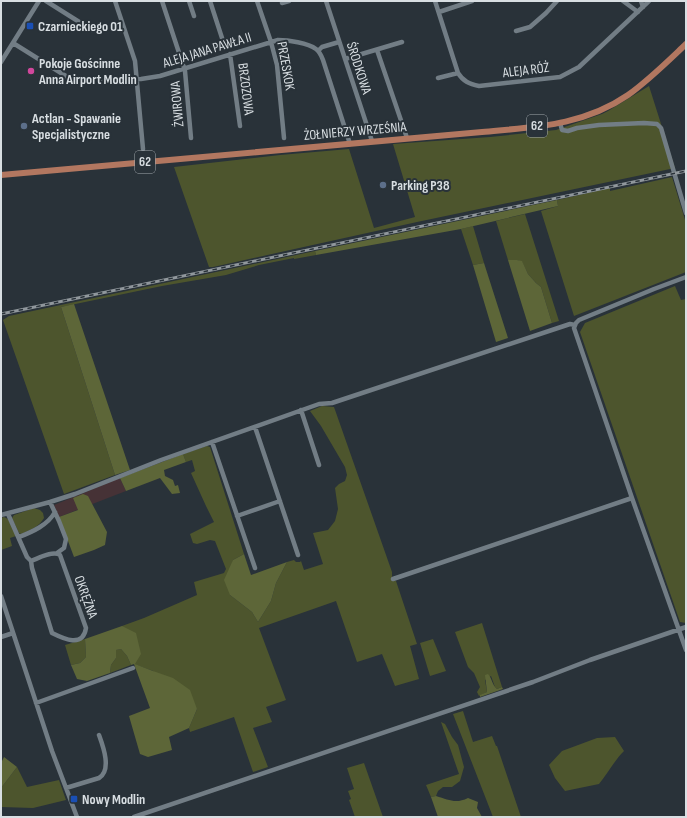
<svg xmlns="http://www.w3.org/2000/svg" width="687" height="818" viewBox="0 0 687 818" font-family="'Sofia Sans Condensed',sans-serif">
<rect width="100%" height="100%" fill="#293239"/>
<path fill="#463236" d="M120,478l6,13 -67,26 -5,-12z"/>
<path fill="#4d552d" d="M649,86l26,82 -258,54 -204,45h-4l-35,-100 106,-12 69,-6 25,79 41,-11 -22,-73 97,-7 66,-7 46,-16 6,-3z
M672,177l14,46v49l-112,44 -33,-105 17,-5 -1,-6 53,-12v3z
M525,214l34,107 -7,2 -11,-36 -5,-4 -8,-9 -6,-12 -5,-2h-9l-12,-39z
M473,226l11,37 -11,2 -12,-36z
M315,251l1,4 -22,4v-1l-35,7 -33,10 -64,11 -101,21 54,168 -51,19 -61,-174 6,-4z
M675,286l6,14 5,-1v324l-6,-1 -100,-290 5,-9z
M322,406l12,1 58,165v5l1,4h3l21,63 -7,2 9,33 -24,7 -13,-32 -25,8 -21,-61 -77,27 27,72 -20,7 6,15 -19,6 15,39 -15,5 -19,-55 -44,15 -1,-4 8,-19 -44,-38 -19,-7 -12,-38 22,-8 53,-23 -3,-13 30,-9 2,-4 -11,-28 -5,-1 -13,4 -4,-1 -3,-9 24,-12 -8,-16 -15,-33 4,-2 -3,-11 -6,2 -3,-8 24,-8 3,1 34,107 -11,6 -3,35 22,17 6,10 13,-21 5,-18 11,-21 7,-2 2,2h4l1,-1 3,9 19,-6 -10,-31 15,-3 7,-9 3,-12 -3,-21 4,-4 6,-3 2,-6 -2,-8 -24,-41 -11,-15z
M34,508l6,2 3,3 1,5c-5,9 -14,12 -23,16l-2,-1 -7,-15 2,-3z
M4,517l4,2 8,17 -6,2 2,8 -11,4v-32z
M482,623l20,64 -5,2 -2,-2 -4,-11 -6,4 2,12 -8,4 -2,-4 3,-5 -6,-14 -6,-6 -13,-35z
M85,639l1,18 -6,6 -9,2 -6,-20z
M433,639l13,32 -16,5 -10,-33z
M121,649l6,7 4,9 -21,8 1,-8 5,-7 -1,-8z
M463,711l10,31 19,-6 4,10h1l24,71h-28l-40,-103z
M441,722l4,2 7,13 6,8 6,22 -4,14 -8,6h-9l-5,4 -2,5 -5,1 -5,-12 33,-11z
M615,737l9,14c-10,10 -16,22 -25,33l-34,7 -10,-13 -6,-13 13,-14 35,-13z
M364,763l19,54h-28l-6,-17 2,-1 -3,-8 6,-2 -7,-21z
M17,767l10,20 32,-7 7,20 -33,8 -32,-1v-19z"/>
<path fill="#5d6638" d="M557,200l1,6 -97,23 -145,26 -1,-4z
M508,260h9l5,1 6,13 8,9 5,4 11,36 -22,8z
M484,263l24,75 -12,4 -23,-77z
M74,304l56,166 -15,5 -54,-168z
M183,454l3,8 -22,8 1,6 8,4 2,6 3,-1 2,8 -8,1 -12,-16 -34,13 -6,-13z
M83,494l5,2 19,36 -2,13 -11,5 -20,7 -15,-40 19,-7 -5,-12z
M244,554l7,21 36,-13 -11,21 -5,18 -13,21 -6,-10 -22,-17 -6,-15 9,-20z
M122,626l14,7 5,21 -6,10 18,7 20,7 17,12 7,19 -8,19 -20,9 3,13 -24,7 -8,-3 -11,-38 21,-8 -16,-44 -3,1 -4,-9 -6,-7 -5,1v8l-5,7 -1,8 -23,8 -10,-2 -6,-14 9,-2 6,-6 -1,-18z
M488,674c4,4 4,11 9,15l5,-2 1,2 -23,8v-2l7,-3 -2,-17z
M4,757l13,10 -16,21v-25z
M436,796c13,4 20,8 32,2l10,4 -1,6 5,9h-44l-7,-20z"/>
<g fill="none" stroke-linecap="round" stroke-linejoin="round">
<path stroke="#727d85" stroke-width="4.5" d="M46,1l46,29 8,1 22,-8
M115,1l20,60 8,88
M162,1l23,70 6,67
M189,1l5,15
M210,1l12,37
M257,1l14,41 6,23 7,73
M326,1l46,140
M435,1l23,72c5,8 11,11 21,13l81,-9 19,-10 70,-66
M623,1l15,11
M641,1l2,6
M282,3l7,-2
M439,12l33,-11
M516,31l14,-4 16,-14 11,-12
M13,43l56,35 14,3 58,-2 19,-3 118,-36c10,0 30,3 38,9 4,3 5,6 7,11l27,84
M377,50l30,88
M318,51l4,-4 17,-5
M230,54l10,72
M345,59l57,-17
M1,62l38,-61
M438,78l20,-5
M560,123l2,7 6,1 9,-3 22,-3 45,-2 13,1 4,4 25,85
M686,277l-32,12 -75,31 -3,3 -2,5 58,170 54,152
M301,410l18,55
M255,427l43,128
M212,442l43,126
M50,502l9,19 7,18 -2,9 -7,5
M8,514l19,43 4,4 1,7 20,65c12,6 31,15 34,-5l-26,-73c-7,-5 -21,3 -29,6
M1,515l49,-13 25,-8 86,-34 158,-56 13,-1 238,-79 5,1
M237,516l43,-15
M19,537c13,-5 29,-12 36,-25
M393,579l239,-81
M1,596l51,155 25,66
M1,637l12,-4
M36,703l97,-35
M66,788l33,-10c13,-8 4,-32 0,-43
M134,817l399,-135 57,-22 96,-33"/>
<path stroke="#b27760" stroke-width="6" d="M1,175l481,-43c52,-5 101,-6 146,-37 21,-15 39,-33 58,-51"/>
<g stroke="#90979c" stroke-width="3">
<path id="rail" d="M1,314l685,-143"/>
</g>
<use href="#rail" stroke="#293239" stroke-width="1.5" stroke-dasharray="4.5" stroke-linecap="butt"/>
</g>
<g fill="#1a4fb4" stroke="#293239" stroke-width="1.5">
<rect x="26" y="22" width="8" height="8" rx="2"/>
<rect x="70" y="795" width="8" height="8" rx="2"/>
</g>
<circle fill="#d1479c" stroke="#293239" stroke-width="1.5" cx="31" cy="71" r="4"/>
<g fill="#5c6f8a" stroke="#293239" stroke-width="1.5">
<circle cx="24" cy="126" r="4"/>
<circle cx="383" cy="185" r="4"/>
</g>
<g text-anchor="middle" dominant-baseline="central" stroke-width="4" stroke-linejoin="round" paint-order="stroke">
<g fill="#293239" stroke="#a4aaaf" stroke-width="1">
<rect x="527" y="115" width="20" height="22" rx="3"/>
<rect x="135" y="151" width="20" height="22" rx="3"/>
</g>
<g font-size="13" font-weight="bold" fill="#d8dee2">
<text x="537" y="126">62</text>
<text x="145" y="162">62</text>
</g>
<g font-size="14" font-weight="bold" fill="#d8dee2" stroke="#293239" text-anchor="start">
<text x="38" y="26">Czarnieckiego 01</text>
<text x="39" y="63">Pokoje Gościnne<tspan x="39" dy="16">Anna Airport Modlin</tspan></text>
<text x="32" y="118">Actlan - Spawanie<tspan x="32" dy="16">Specjalistyczne</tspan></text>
<text x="391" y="185">Parking P38</text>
<text x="82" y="799">Nowy Modlin</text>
</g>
<g font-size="14" fill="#d8dee2" stroke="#293239">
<text transform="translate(207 50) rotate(-17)">ALEJA JANA PAWŁA II</text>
<text transform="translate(286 66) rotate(80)">PRZESKOK</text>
<text transform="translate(359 68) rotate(72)">ŚRODKOWA</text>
<text transform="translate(526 70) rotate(-7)">ALEJA RÓŻ</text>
<text transform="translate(246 89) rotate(83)">BRZOZOWA</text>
<text transform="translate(177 104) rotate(-95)">ŻWIROWA</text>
<text transform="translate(355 131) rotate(-5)">ŻOŁNIERZY WRZEŚNIA</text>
<text transform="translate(86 597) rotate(70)">OKRĘŻNA</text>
</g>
</g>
<rect width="687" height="818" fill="none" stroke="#d8dee2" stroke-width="4"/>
</svg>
